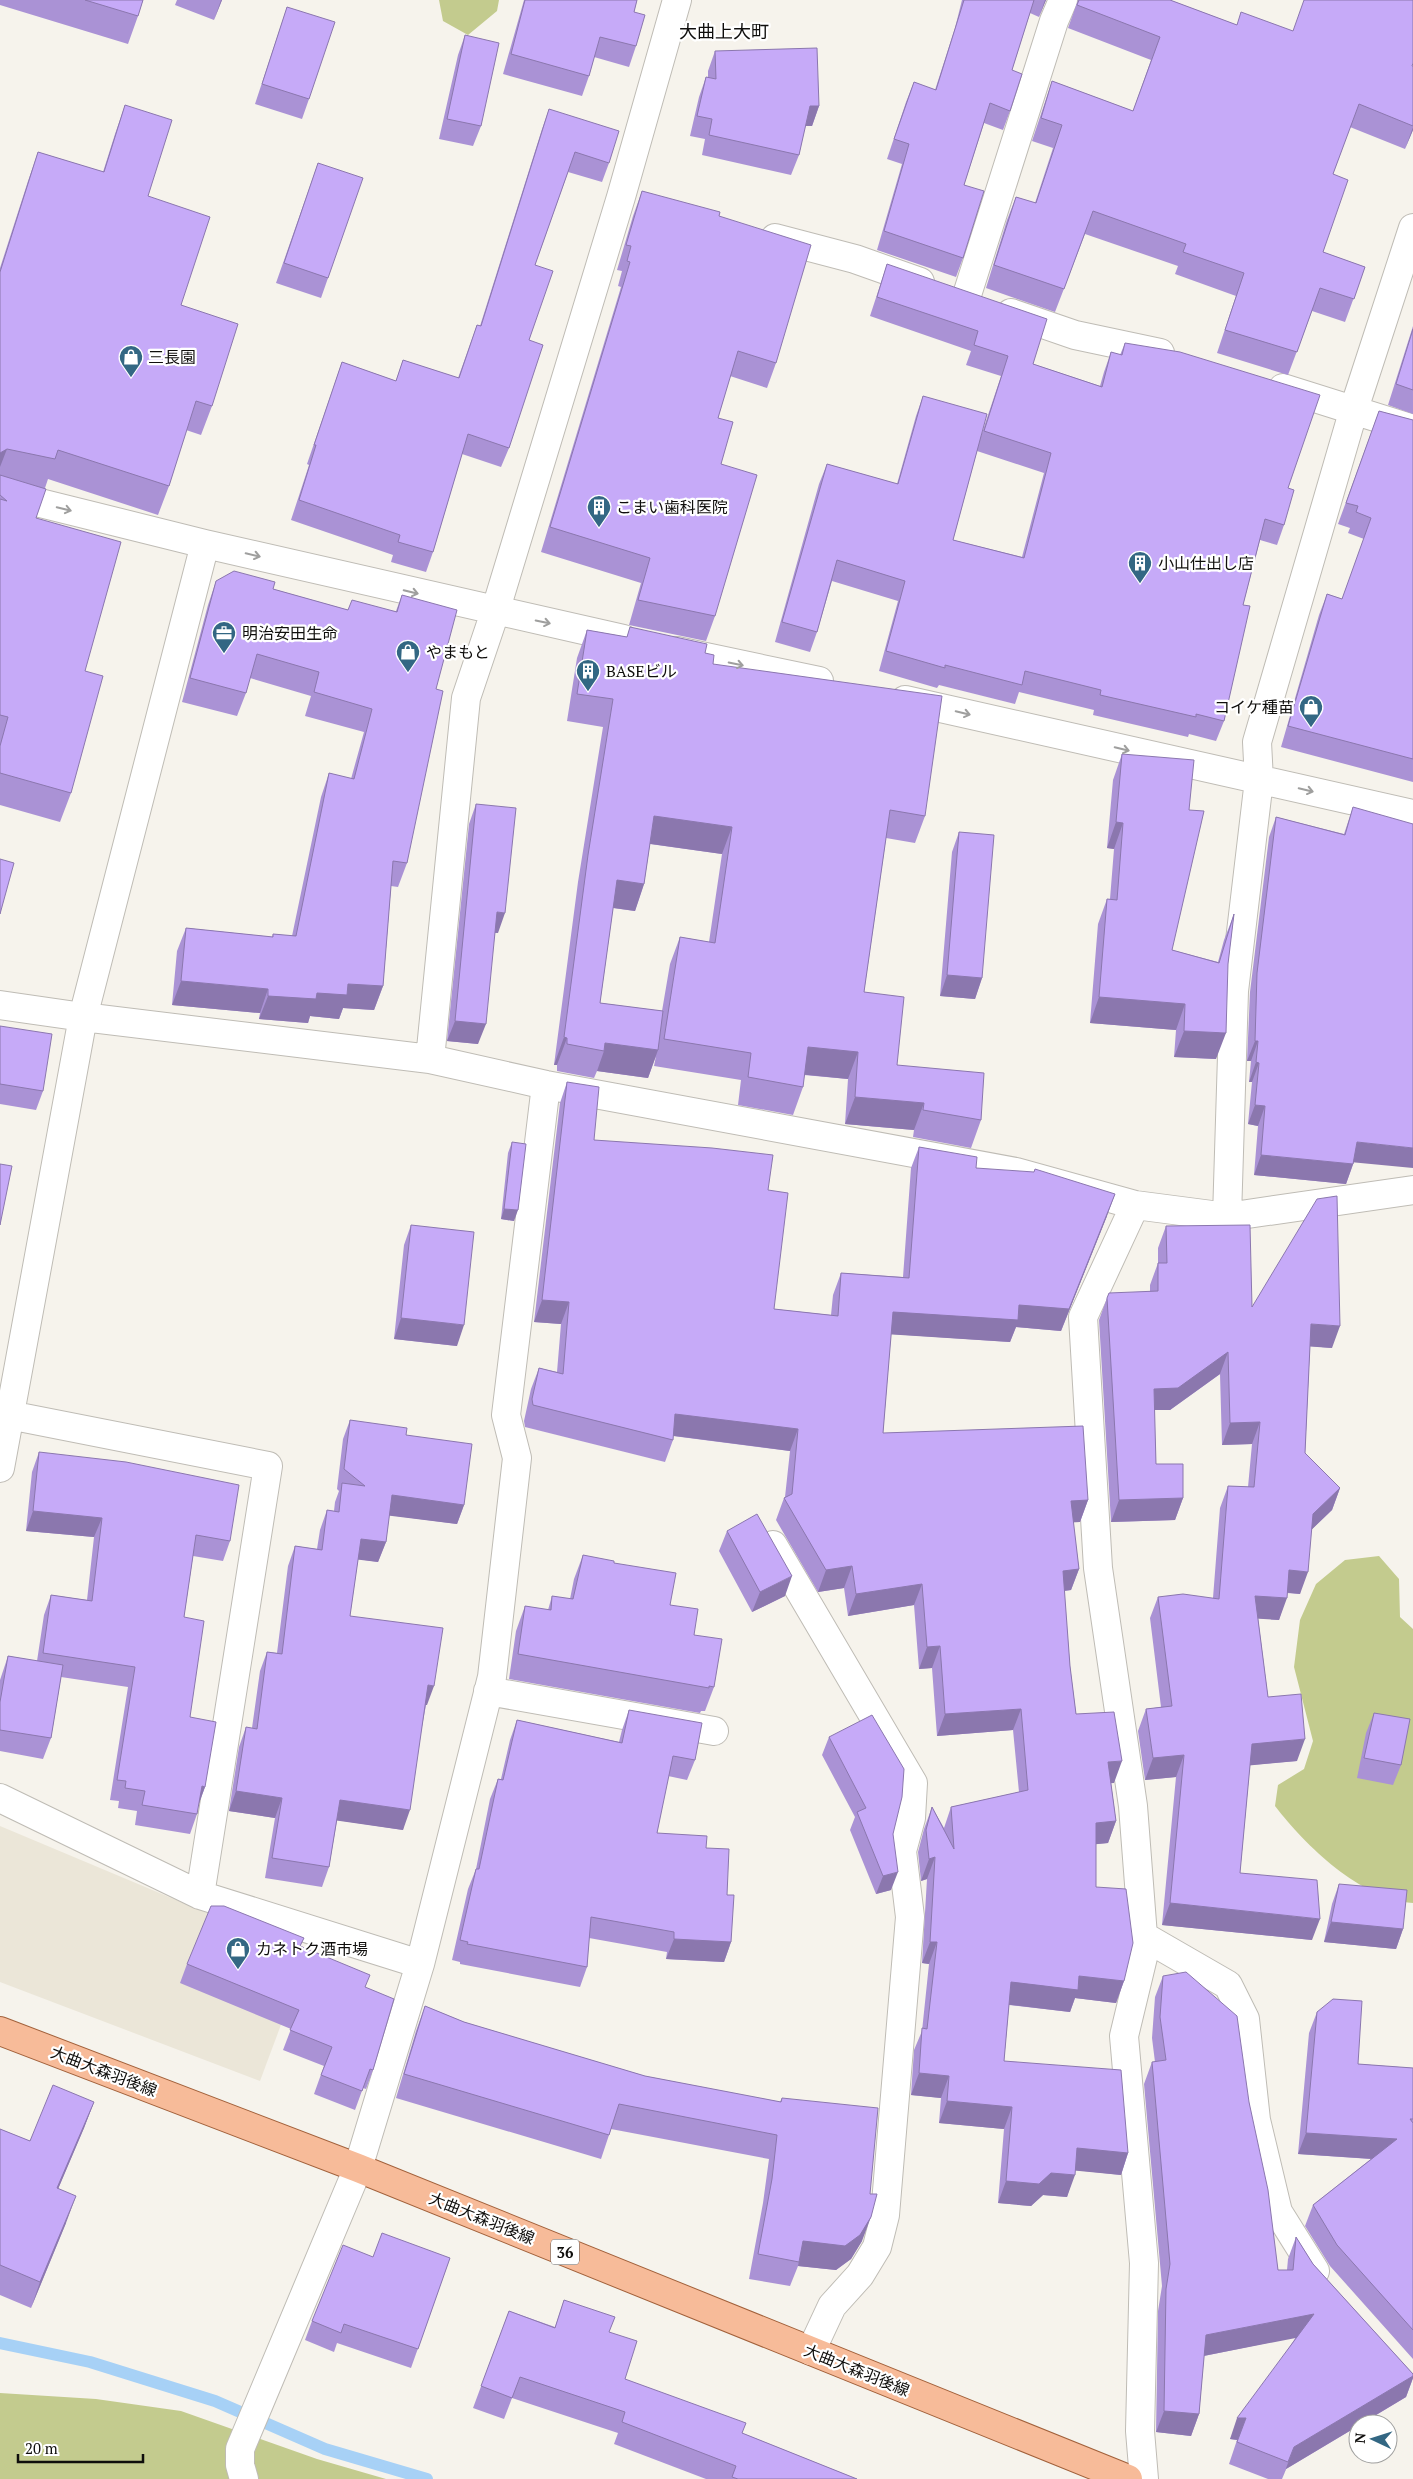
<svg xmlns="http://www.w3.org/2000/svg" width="1413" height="2479" viewBox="0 0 1413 2479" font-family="'PT Serif','Noto Sans JP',serif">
<rect width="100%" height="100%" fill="#f6f3ec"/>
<path fill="#ebe6d8" d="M0,1826l307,129 -47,126 -260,-99z"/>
<path fill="#c3cb8e" d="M439,0h60l-2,11 -29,24 -25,-14z
M1379,1556l20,23 1,38 13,12v274c-53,-4 -107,-57 -138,-97l3,-21 26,-16 9,-28 -19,-74 6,-47 16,-36 29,-24z
M0,2393l96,6 85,12 136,48 69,20h-386z"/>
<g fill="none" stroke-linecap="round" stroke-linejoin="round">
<path stroke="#a7d1f6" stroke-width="12" d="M0,2343l90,19 125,39 110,48 102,30"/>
<g stroke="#bfbcb5" stroke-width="30">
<path id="street" d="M775,238l80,21 65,23
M966,298l88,-277 9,-21
M1011,313l64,22 85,18
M1283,388l130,41
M0,493l205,51 418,95
M677,651l142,30
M905,700l508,114
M0,1005l83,12 347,42 116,26 470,87 119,33 92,12 186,-27
M430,1059l36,-361 29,-86 126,-415 56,-197
M1135,1205l-52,112 15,251 35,238 10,130 1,17 -20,83 20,227 -4,168 4,48
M1227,1217l7,-226 25,-211 -2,-38 97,-333 59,-181
M9,1415l259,51 -68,429
M0,1468l83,-451 122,-473
M773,1545l140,238 -2,35 -9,33 8,66 -25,298 -8,32 -17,28 -28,31 -21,45
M488,1691l226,40
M0,1798l200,97 220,69
M1143,1936l85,49 17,34 11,101 22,92 37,59
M244,2479l-4,-14v-16l118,-281 62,-204 72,-287 25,-219 -11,-43 40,-330"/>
</g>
<g stroke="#a2613b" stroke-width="30">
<path id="primary" d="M0,2031l358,137 770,311"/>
</g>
<use href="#street" stroke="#fff" stroke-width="28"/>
<use href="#primary" stroke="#f7bb99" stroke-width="28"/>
</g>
<path fill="#aa92d5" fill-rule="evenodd" d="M0,0h143l-5,16 -10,28 -128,-39z
M177,0h45l-8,20 -39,-15z
M524,0h113l-3,12 2,34 -7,21 -35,-10 -5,19 -7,20 -79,-22z
M962,0h84l-7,17 -9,-4 -18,57 -2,41 -7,19 -19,-7 -20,62 -1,73 -7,19 -79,-27 25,-86 -15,-5 19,-57 8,-20 21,8 20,-62z
M1078,0h92l67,25 56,6 120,35v64l-8,19 -55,-22 -17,47 -10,78 42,15 -20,55 -33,-11 -24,64 -71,-22 19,-57 -61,-22 3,-8 -93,-32 -30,78 -69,-24 21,-68 9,-23 19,6 18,-55 -21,-7 20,-60 81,30 18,-51 -83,-32z
M287,7l22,92 -7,20 -47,-15z
M465,35l16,91 -8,20 -34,-7 19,-84z
M715,51l104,55 -7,20h-7l-6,29 -8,20 -89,-20 3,-16 -15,-3 9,-39 7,-20h2v-6z
M125,105l23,91 64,210 -11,29 -15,-5 -17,56 -11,29 -110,-36 -3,9 -9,30 49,153 -14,122 -11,29 -60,-17v-537l28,-87 10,-29 65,20 12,-38z
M549,109l60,54 -7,19 -34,-10 -33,93 -6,75 -20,108 -8,19 -39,-13 -29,98 -7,20 -35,-10 2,-7 -102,-35 18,-55 -2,-1 35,-102 54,19 7,-21 55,18 19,-53 3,1 62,-197z
M318,163l10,115 -7,20 -45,-15z
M642,191l77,25 57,147 -9,25 -37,-12 -12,42 3,46 -6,152 -9,25 -77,-16 12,-42 -100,-31 80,-265 -3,-1 4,-15 -5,-1 16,-54z
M887,264l146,100 67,22 4,-14 7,-20 9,3 5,-12 163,145 -4,37 -7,20 -17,-5 -17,65 -19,116 -8,20 -27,-7 -1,3 -95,-22 1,-5 -75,-18 -4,12 -76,-19 -2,3 -58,-17 19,-70 -66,-20 -15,51 -7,20 -35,-10 44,-158 8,-20 70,20 19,-68 7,-20 58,40 20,-60 -35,-11 5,-14 -101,-35zM977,451l67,22 -22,84 -69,-17z
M1413,326v88l-25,-9z
M1379,411l34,9v362l-132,-35 38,-132 8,-21 15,5 22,-60 -16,-6 2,-5 -12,-4z
M216,581l57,8 75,21 48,1 6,-16 34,94 -29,174 -9,24 -7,-1 -8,100 -9,24 -31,-2 -4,11 -29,-3 -2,7 -49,-4 1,-6 -88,-8 5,-54 9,-23 86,9 1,-3 19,2 29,-139 8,-24 22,6 13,-47 -59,-16 6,-20 -61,-18 -4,15 -9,23 -55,-14 26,-97z
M630,627l75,26 8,11 212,152 -10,27 -29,-5 -22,154 33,73 84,55 -10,28 -58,-11 1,-7 -69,-6 3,-45 -44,-4 -1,12 -10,28 -55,-10 3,-25 -87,-14 2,-10 -8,22 -51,-7 -3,7 -37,-7v-6h-3l24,-183 25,-155 -36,-6 10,-63 10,-28 40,7zM650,844l72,10 -13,88 -29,-5 -10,27 -8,47 -62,-8 13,-95 22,3 9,-27z
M1122,754l50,196 46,12 6,-22 10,-26 -18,145 -42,-2 2,-27 -86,-7 8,-99 9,-25h3l4,-50 -7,-1 6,-68z
M476,804l22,129h-3l-17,111 -31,-3 22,-217z
M1353,807l1,355 -8,22 -92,-9 4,-49 -10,-2 4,-42h-3l2,-21h-4l3,-69 19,-155 7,-20 68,17z
M959,832l23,146 -7,21 -35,-3 12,-144z
M0,1026l43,65 -7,19 -36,-6z
M567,1082l27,58 174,50 6,119 57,6 2,-20 8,-22 62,4 8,-109 8,-21 188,69 -46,115 -45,-4 -6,15 -119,-8 -8,99 205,67 -8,22h-7l6,47 -8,21 -7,1 6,75 6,48 38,69h-3l5,38 -8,22 -12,1v43l28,94 -8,22 -41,-5 -5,14 -61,-7 -5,56 124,92 -7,22 -46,-5 -8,27 -24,-2 -12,11 -33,-3 6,-74 -65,-6 2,-25 -30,-3 3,-45 8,-19 7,-67 -7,-1 5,-84 -6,2 -3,-29 6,-23 8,-22 12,21 7,-21 68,-15 -6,-62 -76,6 -5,-68 -13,1 -5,-64 -66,11 -4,-28 -26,4 -42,-72 8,-22 1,-1 5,-46 -117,-15v4l-8,22 -140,-35 -1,-6 7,-32 8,-21 18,4 4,-48 -27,-2 26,-219z
M512,1142l2,79 -13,-2 7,-66z
M411,1225l46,121 -63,-7 10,-94z
M1166,1226l86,81 80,41 -22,-2 -5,107 35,35 -8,22 -21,20 -11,64 -13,-1 -8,27 -21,-2 10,79 29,64 -47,4 -10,108 72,67 -150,-15 14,-148 -31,3 -7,-49 8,-22 15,-2 -11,-89 8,-21 55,1 7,-90 8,-22 20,1 4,-43 -30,1 -2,-71 -50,36h-16l2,54 27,34 -8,22 -64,2 -12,-202 8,-22 43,-7v-6l8,-22v-15z
M350,1420l56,15 58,70 -7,19 -68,-9 -3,27 -8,20 -20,-3 -8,57 77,89h-1l-23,125 -66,-10 -8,47 -7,20 -57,-9 10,-60 -46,-7 10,-64 7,-20 6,1 8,-57 7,-19 10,1 11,-87 7,-20 22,3 3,-19 7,-20 7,1 1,-9 4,-11 -2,-2 6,-50z
M39,1452l191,89 -7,20 -30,-5 -9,61 6,100 15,70 -7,19 -1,8 -7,20 -55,-9 2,-14 -19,-3 1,-7 -9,-1 18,-113 -67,-10 -10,61 -8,21 -43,-8v-71l8,-24 29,5 7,-46 7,-20 36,5 7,-63 -68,-6 6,-59z
M727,1531l58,65 -33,16 -33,-61z
M583,1555l31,8 56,42 24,30 20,52 -9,24h-4l-1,2 -191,-34 7,-48 9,-25 23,4 4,-14 18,3 4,-20z
M629,1710l66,50 -8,20 -19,-4 -11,57 49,15 21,47 4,47 -7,20 -58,-3 1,-7 -78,-14 -2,29 -7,20 -120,-23v-2l-8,-2 16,-71 8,-20 14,-70 8,-20h3l9,-39 7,-20 102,22 3,-12z
M1374,1713l27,52 -8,20 -36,-7 9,-45z
M829,1737l64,97 -2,56 -15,4 -26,-64 5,-13 -33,-62z
M1339,1884l64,45 -7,20 -72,-7 8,-38z
M301,1946l64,41 8,83 -7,19 -3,-1 -8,22 -41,-16 10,-28 -41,-16 8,-21 -111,-46 7,-19z
M1163,1976l86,126 29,168h9l1,-11 8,-22 17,27 100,110v4l-7,19 -45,27h-3v2l-72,43 -4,10h-14l-39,-15 8,-24 -7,-1 66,-102 -92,19 -5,58 -8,22 -35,-4 2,-121 4,-25 -18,-202 8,-22h3l-3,-24 3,-41z
M425,2006l39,16 181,54 135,26 2,-4 80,143 -11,18 -15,11 -38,-4 -8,20 -41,-7 14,-76 6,-44 -158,-30 -10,30 -205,-61 20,-67z
M1317,2012l41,52 55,4v291l-83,-93 -25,-40 8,-21 58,-46 -73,-5 11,-121z
M94,2102l-10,26 -26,61 8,34 -35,85 -31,-13v-166l30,12z
M373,2257l77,1 -39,110 -74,-25 -3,9 -29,-12 7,-19z
M564,2300l45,32 16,47 117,54 115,46h-151l-92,-35 4,-11 -106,-35 -8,21 -31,-11 36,-97 46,16z"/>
<path fill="#8b77ae" d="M221,0h1l-8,20z
M1045,0h1l-7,17z
M810,106h9l-7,20h-9z
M1413,127v3l-8,19z
M7,449l-7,18v-14z
M654,816l78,11 -10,27 -78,-11z
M1116,822l7,1 -9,26 -7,-1z
M617,880l27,4 -9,27 -28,-4z
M497,912l8,1 -7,20 -9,-1z
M947,975l35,3 -7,21 -35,-3z
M181,981l87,8 -8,24 -88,-8z
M348,984l35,2 -9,24 -31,-2 -4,11 -29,-3 -2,7 -49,-4 9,-23z
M1099,997l86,7 -9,26 -86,-7z
M455,1021l31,3 -8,20 -31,-3z
M1184,1031l42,2 -10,26 -42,-2z
M564,1037l3,1 -10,27h-3z
M1255,1041h3l-7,20h-4z
M605,1043l53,7 -10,28 -51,-7 7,-20z
M808,1047l50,5 -10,27 -50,-5z
M1256,1062l3,1 -7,19h-3z
M855,1097l69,6 -10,27 -69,-6z
M1255,1105l10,1 -7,20 -10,-2z
M1357,1142l56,6v20l-63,-6z
M1261,1155l92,9 -7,20 -92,-9z
M1115,1194l-8,22 -46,115 -45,-4 -6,15 -125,-8 8,-22 126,-7z
M504,1209l14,1 -4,11 -13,-2z
M542,1300l27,2 -8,22 -27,-2z
M401,1318l63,7 -7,21 -63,-7z
M1311,1324l29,2 -8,22 -29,-2z
M1228,1352l-8,22 -50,36h-24l8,-21z
M675,1414l123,15 -8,22 -123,-16z
M1260,1422l-8,22 -30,1 8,-22z
M1340,1488l-8,22 -27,26 8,-22z
M392,1495l72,10 -7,19 -73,-9z
M1183,1498l-8,22 -64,2 8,-22z
M1088,1500l-8,22 -17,1 8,-22z
M33,1511l69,7 -8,19 -68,-6z
M361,1539l25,3 -8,20 -25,-3z
M852,1566l-8,22 -26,4 8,-22z
M1079,1569l-8,21 -16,2 8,-21z
M1289,1570l19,2 -8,22 -19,-2z
M792,1576l-7,20 -33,16 8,-20z
M922,1584l-8,21 -66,11 8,-22z
M1255,1596l32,2 -8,22 -32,-2z
M940,1646l-8,22 -13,1 8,-22z
M428,1685l6,1 -7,19h-6z
M1021,1709l-8,21 -76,6 8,-22z
M1305,1739l-8,22 -53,5 8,-22z
M1184,1755l-8,22 -31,3 8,-22z
M1122,1761l-8,22 -14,1 8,-22z
M202,1786l3,1 -7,19z
M236,1791l46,7 -7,20 -46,-7z
M340,1800l70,10 -7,20 -70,-10z
M1116,1821l-8,22 -20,2 8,-22z
M935,1857l-8,22 -6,2 8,-22z
M898,1872l-7,18 -15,4 7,-18z
M1170,1903l150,16 -8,21 -150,-15z
M1331,1922l72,7 -7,20 -72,-7z
M674,1939l57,3 -7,20 -58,-3z
M930,1942h7l-8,22 -7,-1z
M1079,1976l45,5 -8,22 -41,-5 -5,14 -67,-8 8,-22z
M919,2073l30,3 -8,22 -30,-3z
M947,2101l65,6 -8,22 -65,-6z
M94,2102l-10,26 -37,87 10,-27z
M1306,2133l91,6 -8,21 -91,-6z
M1077,2148l51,5 -7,22 -52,-5z
M1051,2173l24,2 -8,22 -24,-2 -12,11 -33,-3 8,-22z
M76,2196l-10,27 -35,85 9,-26z
M871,2217l-9,24 -11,18 -15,11 -38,-4 5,-25z
M1314,2314l-8,22 -108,21 8,-22z
M1413,2376v2l-7,19 -45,27h-3v2l-72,43 -4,10 12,-32z
M1164,2411l35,3 -8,22 -35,-4z
M1237,2418h9l-8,22 -8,-1z"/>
<path fill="#c6aaf8" stroke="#8b77ae" d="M85,0h58l-5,16z
M525,0h112l-3,12 11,3 -9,31 -36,-9 -11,39 -78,-22z
M964,0h70l-22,70 10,4 -12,37 -20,-8 -26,82 20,6 -21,67 -79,-27 25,-87 -15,-5 20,-57 22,8z
M1079,0h91l67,25 4,-13 52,19 11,-31h109v63l-1,3h1v60l-54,-22 -26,70 15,6 -25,72 42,15 -11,32 -34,-11 -23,64 -72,-22 19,-57 -61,-21 3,-8 -93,-33 -29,78 -70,-24 22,-68 20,6 26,-78 -21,-7 11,-37 81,30 27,-74 -83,-32z
M287,7l48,15 -26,77 -47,-15z
M465,35l34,8 -18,83 -34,-7z
M817,48l2,58h-9l-11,49 -90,-20 3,-16 -15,-3 9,-39 10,2 -1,-28z
M125,105l47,15 -24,76 62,21 -29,88 57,19 -26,82 -16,-5 -27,85 -111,-36 -3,9 -48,-10 -7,4v-181l38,-120 66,20z
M549,109l70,22 -10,32 -34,-11 -40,113 18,6 -24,69 14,5 -34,103 -41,-14 -35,118 -35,-10 2,-7 -101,-35 17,-55h-2l28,-83 54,19 7,-21 56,18 18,-53 4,1z
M318,163l45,15 -35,100 -44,-15z
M642,191l78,21 -1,4 92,29 -35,118 -38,-12 -20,67 15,4 -12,42 36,11 -42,141 -77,-16 12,-42 -100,-31 80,-265 -3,-1 4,-15 -5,-1z
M887,264l160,55 -14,45 69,23 9,-35 11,3 3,-12 55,9 140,43 -32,93 6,2 -10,35 -19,-6 -22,86 7,1 -26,115 -28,-7v3l-96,-22 1,-5 -76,-19 -3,14 -77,-20v3l-59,-17 19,-70 -68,-21 -20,72 -35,-10 45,-158 71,20 25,-88 64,18 -34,126 71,18 27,-105 -67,-22 24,-75 -34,-11 4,-14 -101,-34z
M1413,329v61l-17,-6z
M1379,411l34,9v339l-125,-33 39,-132 15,5 29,-81 -15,-6 2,-6 -12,-3z
M0,475l46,14 -10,29 85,24 -36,129 18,5 -32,117 -71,-20v-27l8,-29 -8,-2v-216l7,2 -7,-6z
M234,571l41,11 -2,7 75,21 4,-10 45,12 5,-17 55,15 -21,79 7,2 -36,172 -14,-2 -10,125 -35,-2 -1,11 -30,-2 -1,6 -48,-3v-7l-87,-8 5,-53 87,9v-3l23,2 33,-163 25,6 18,-70 -58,-17 5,-20 -62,-18 -11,39 -56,-15 26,-97z
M630,627l77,17 -2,9 9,2 -1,9 229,32 -17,120 -35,-6 -26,182 40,5 -7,68 87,8 -3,47 -58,-10 1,-7 -69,-6 3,-45 -50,-5 -5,40 -55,-10 3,-24 -87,-14 16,-102 35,6 17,-116 -78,-11 -10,68 -27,-4 -17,123 63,8 -5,39 -53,-7 -1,8 -37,-7v-6l-3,-1 24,-182 25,-156 -36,-5 10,-64 40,7z
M1122,754l72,6 -5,50 15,1 -32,139 47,13 15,-49 -6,50 -2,69 -42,-2 1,-27 -86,-7 8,-98 10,1 6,-77 -7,-1z
M476,804l40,4 -11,105 -8,-1 -11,112 -31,-3z
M1353,807l60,17v324l-56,-6 -4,22 -92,-9 4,-49 -10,-1 4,-42 -3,-1 2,-21h-3l2,-68 19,-156 69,18z
M959,832l35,3 -12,143 -35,-3z
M0,859l14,4 -14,51z
M0,1026l52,8 -9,57 -43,-7z
M567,1082l32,5 -5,53 118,8 61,7 -5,35 20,3 -14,116 64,7 3,-43 68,5 10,-131 58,10 -1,11 58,4 1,-3 80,25 -46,115 -50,-4 -1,15 -125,-8 -10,121 200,-7 5,74 -17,1 8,68 -16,2 7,95 6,48 38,-2 8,49 -14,1 8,59 -20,2v64l30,2 7,54 -9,38 -45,-5 -1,14 -67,-8 -7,79 117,9 7,83 -51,-5 -2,27 -24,-2 -12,11 -33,-3 6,-74 -65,-6 2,-25 -30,-3 3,-45 5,1 10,-87h-7l5,-85 -6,2 -3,-29 6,-23 22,42 -3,-42 77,-17 -7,-81 -76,5 -5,-68 -13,1 -5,-63 -66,10 -4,-28 -26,4 -42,-72 8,-4 6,-65 -123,-15 -2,26 -140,-35 -1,-6 7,-31 24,6 6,-72 -27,-2z
M512,1142l14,2 -8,66 -14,-1z
M0,1164l12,2 -12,59z
M1337,1196l3,130 -29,-2 -6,129 35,35 -27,26 -5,58 -19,-2 -2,28 -32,-2 13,101 33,-3 4,45 -53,5 -12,129 77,7 3,39 -150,-16 14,-148 -31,3 -7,-49 26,-3 -14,-109 25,-3 36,5 9,-113 26,1 6,-65 -30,1 -2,-71 -50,36 -24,1 2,75h27v34l-64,2 -12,-202 2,-5 49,-2v-28h9l-1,-37 84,-1 2,82 65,-108z
M411,1225l63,7 -10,93 -63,-7z
M350,1420l57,8 -1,7 66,9 -8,61 -72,-10 -6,47 -25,-3 -11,77 93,12 -9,58 -6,-1 -18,125 -70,-10 -11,67 -57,-9 10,-60 -46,-7 10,-64 11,2 10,-77 15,2 13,-108 27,4 5,-40 12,2 3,-29 23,3 -21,-17z
M39,1452l87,10 113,23 -9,56 -34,-6 -12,82 20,4 -14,96 26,5 -11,65 -3,-1 -5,28 -55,-9 3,-14 -20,-3 1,-7 -9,-1 18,-113 -92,-14 8,-58 41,6 10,-83 -69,-7z
M757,1514l35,62 -32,16 -33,-61z
M583,1555l31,6v2l62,10 -6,32 28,4 -4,26 28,4 -8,48 -5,-1v2l-191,-34 7,-48 26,4 1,-14 21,3z
M8,1656l55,9 -12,73 -51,-8v-28z
M629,1710l73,13 -7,37 -22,-4 -16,77 50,3 -1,12 23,1 -2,46h7l-3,47 -57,-3v-7l-83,-15 -4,50 -120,-23 1,-2 -8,-2 16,-71h3l19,-90 5,1 14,-60 105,23z
M1374,1713l36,6 -9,46 -37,-7z
M872,1715l32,54 -2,28 -9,37 5,38 -15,4 -26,-64 9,-4 -37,-71z
M1339,1884l68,6 -4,39 -72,-7z
M211,1906h13l80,32 -4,8 70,29 -5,12 29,12 -21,71 -3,-1 -8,22 -41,-16 11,-28 -42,-17 9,-20 -112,-46z
M1186,1972l51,44 12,86 19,88 10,80h15l3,-33 17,27 100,110v2l-119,71 -6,15 -51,-20 9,-24h-9l77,-104 -108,21 -7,79 -35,-3 2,-122 4,-25 -18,-202 14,-2 -6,-43 3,-41z
M1333,1999l29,2 -4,63 55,4v51h-3l3,4v207l-76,-85 -24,-40 84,-66 -91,-6 11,-121z
M425,2006l39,16 181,54 136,26 1,-4 96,10 -8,86h7l-6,23 -11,18 -15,11 -42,-5 -4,21 -41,-8 14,-75 5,-44 -158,-31 -10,31 -205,-61z
M53,2085l41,17 -37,86 19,8 -36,86 -40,-17v-136l30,12z
M382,2233l68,25 -32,91 -74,-25 -3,9 -29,-12 31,-76 30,12z
M564,2300l51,17 -6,15 28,9 -12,38 121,44 -4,10 115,46h-119l-6,-2 4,-11 -114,-44 3,-10 -105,-35 -8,21 -31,-12 28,-75 46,17z"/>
<defs><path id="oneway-shaft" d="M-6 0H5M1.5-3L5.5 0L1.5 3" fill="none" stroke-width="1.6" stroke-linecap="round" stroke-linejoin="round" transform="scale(1.25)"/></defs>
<g stroke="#9f9f9e">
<use href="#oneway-shaft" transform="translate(64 509) rotate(14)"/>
<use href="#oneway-shaft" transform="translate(253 555) rotate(13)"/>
<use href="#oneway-shaft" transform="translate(411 592) rotate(13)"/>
<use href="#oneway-shaft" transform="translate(543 622) rotate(12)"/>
<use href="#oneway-shaft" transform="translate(736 664) rotate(12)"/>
<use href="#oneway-shaft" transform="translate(963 713) rotate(13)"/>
<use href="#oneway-shaft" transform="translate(1122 749) rotate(13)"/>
<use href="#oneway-shaft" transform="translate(1306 790) rotate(13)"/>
</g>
<defs>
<g id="shop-pin" transform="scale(1.25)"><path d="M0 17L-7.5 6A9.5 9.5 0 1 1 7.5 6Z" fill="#336783" stroke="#fff"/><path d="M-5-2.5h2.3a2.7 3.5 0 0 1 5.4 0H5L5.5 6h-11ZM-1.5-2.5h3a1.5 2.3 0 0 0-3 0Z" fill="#fff"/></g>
<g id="building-pin" transform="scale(1.25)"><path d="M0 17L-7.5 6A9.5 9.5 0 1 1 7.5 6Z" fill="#336783" stroke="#fff"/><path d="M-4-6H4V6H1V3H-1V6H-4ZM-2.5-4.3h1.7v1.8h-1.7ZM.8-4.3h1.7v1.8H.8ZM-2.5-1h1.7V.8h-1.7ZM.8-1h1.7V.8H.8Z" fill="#fff"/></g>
<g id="office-pin" transform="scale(1.25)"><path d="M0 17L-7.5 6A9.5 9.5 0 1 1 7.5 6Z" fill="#336783" stroke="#fff"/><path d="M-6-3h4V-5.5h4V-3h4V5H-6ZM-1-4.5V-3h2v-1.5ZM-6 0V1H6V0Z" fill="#fff"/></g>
</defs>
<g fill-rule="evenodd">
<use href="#shop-pin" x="131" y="357"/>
<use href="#building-pin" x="599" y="507"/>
<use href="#building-pin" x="1140" y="563"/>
<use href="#office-pin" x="224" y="633"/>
<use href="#shop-pin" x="408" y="652"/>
<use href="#building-pin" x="588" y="671"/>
<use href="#shop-pin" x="1311" y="707"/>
<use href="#shop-pin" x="238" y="1949"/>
</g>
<g text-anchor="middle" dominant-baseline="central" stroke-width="4.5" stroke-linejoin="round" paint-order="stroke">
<rect fill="#fff" stroke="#575655" stroke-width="1" x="551" y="2239.5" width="28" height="25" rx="4"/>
<g font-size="15" font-weight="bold" fill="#0f0e0c">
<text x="565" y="2252">36</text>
</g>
<g font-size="16" fill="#0f0e0c" stroke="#fff" text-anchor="start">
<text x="148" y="357">三長園</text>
<text x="616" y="507">こまい歯科医院</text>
<text x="1158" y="563">小山仕出し店</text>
<text x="242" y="633">明治安田生命</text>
<text x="426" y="652">やまもと</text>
<text x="606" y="671">BASEビル</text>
<text x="1294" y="707" text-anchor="end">コイケ種苗</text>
<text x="256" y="1949">カネトク酒市場</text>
</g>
<g font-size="16" fill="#0f0e0c" stroke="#fff">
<text transform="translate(104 2071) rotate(21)">大曲大森羽後線</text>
<text transform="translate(482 2218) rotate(22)">大曲大森羽後線</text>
<text transform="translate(857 2370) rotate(22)">大曲大森羽後線</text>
</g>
<g font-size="18" fill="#0f0e0c" stroke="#fff">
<text x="724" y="31">大曲上大町</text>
</g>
</g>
<g transform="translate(1373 2439) rotate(274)"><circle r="24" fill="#ffffff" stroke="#9f9f9e"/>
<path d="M0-4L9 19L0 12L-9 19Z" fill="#336783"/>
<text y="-8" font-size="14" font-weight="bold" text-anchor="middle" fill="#0f0e0c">N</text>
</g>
<path d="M18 2454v8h125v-8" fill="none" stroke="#0f0e0c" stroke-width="2.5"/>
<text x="25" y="2454" font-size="15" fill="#0f0e0c" stroke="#ffffff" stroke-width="4" paint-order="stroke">20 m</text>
</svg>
